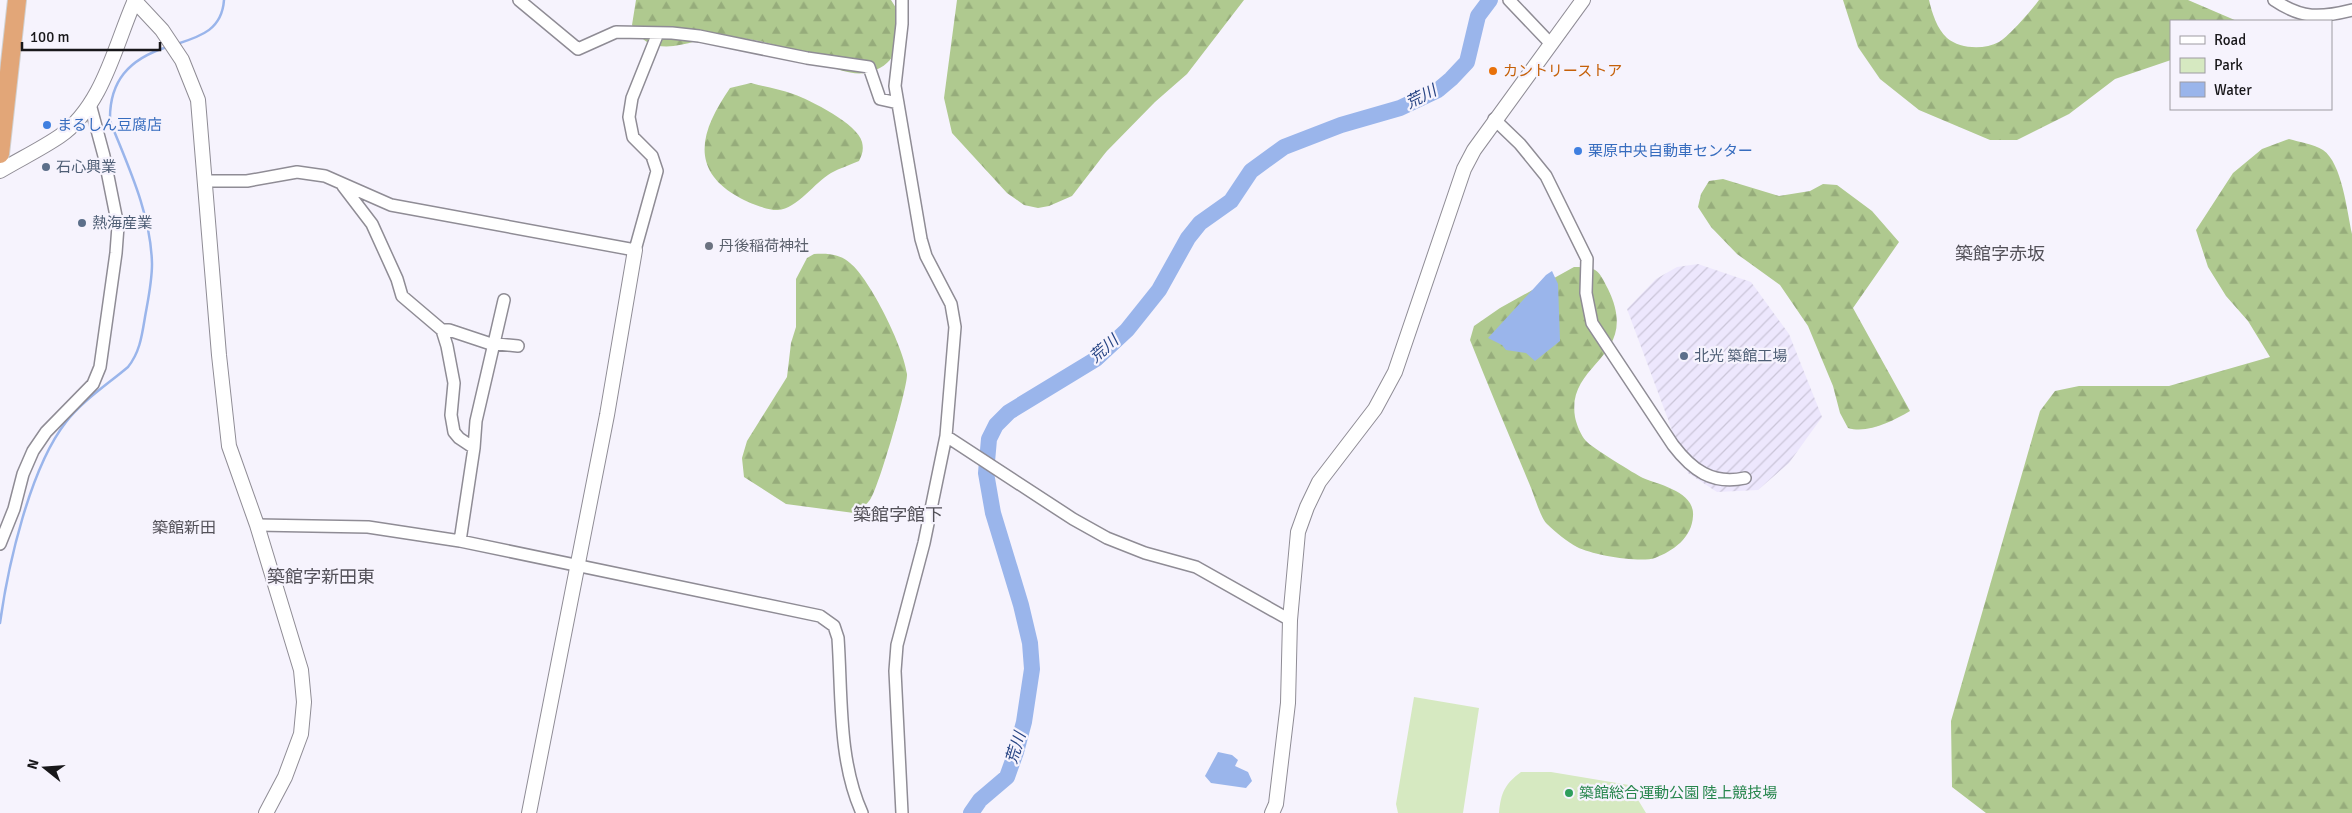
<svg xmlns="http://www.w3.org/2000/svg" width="2352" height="813" viewBox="0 0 2352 813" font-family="Signika,'Noto Sans JP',sans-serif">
<defs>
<pattern id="industrial-furrows" width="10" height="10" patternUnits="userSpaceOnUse" patternTransform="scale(1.25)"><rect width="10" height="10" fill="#ede7fd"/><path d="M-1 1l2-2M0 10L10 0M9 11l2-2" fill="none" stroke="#cac5d8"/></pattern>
<pattern id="forest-firs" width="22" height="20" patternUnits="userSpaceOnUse" patternTransform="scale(1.25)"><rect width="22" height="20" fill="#afc98f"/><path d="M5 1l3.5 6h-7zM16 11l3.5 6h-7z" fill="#96ac7b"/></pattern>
</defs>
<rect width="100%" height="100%" fill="#f6f3fd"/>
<path fill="url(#industrial-furrows)" d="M1698,264l53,18 38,52 33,83 -33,46 -31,27 -41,2 -29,-19 -61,-164 29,-30 21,-12z"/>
<path fill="url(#forest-firs)" d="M636,0h255l12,19c-5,26 -6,48 -38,54 -23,4 -59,-19 -83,-26 -15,-5 -32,-8 -48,-10 -29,-5 -60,19 -87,5 -6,-3 -11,-12 -15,-17z
M957,0h287l-57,74 -32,28 -49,50 -34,44 -23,10 -11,2 -14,-3 -17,-12 -55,-60 -8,-35z
M1843,0h86c3,13 8,29 18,38 13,11 37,12 52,4 9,-5 33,-32 40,-42h149l49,21h-66v39l-56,19 -46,35 -52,26h-27l-71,-30 -39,-31 -22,-32z
M751,83c14,4 29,6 42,11 17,6 65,30 69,48 2,8 0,13 -3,19 -9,4 -19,7 -28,12 -16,9 -34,36 -53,37 -10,1 -34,-9 -43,-15 -48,-29 -31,-69 -5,-107z
M2289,139c10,3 25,5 34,11 19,13 24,61 29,84v579h-366l-34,-26 -1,-66 89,-310 15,-20 24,-5h90l101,-29 -22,-36 -22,-25 -18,-29 -12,-37 37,-57 29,-24z
M1723,179l56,17 31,-5 13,-7 14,1 35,26 27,31 -46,66 57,103c-17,10 -42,23 -62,17l-8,-15 -7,-27 -25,-60 -28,-41 -43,-31 -26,-27 -13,-20 3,-13 8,-13z
M814,254c13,-1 26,0 36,9 20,16 54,85 57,111 1,12 -28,112 -36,124 -3,6 -11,11 -17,15l-68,-9 -42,-27 -2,-19 5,-17 40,-64 4,-34 5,-16v-48l11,-21z
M1574,267c23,0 24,2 34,22 34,70 -42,72 -33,128 1,6 6,19 11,24 5,6 49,33 57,37 17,7 52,14 50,38 -1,22 -20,35 -38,42 -15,5 -63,-3 -78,-11 -9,-5 -22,-15 -30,-23 -7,-7 -13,-30 -18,-41 -20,-48 -40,-95 -59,-143l4,-14 26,-18z"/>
<path fill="#d6e9c1" d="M1414,697l65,11 -16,105h-65l-2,-9z
M1521,772h30l78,13 17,28h-147c2,-21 6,-29 22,-41z"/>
<path fill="#9ab5eb" d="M1552,271l6,13 2,57 -25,20 -9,-8 -20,-3 -4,-5 -14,-7 58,-63z
M1218,752l14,3 6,5 -3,6 13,6 4,9 -6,7 -35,-5 -6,-7z"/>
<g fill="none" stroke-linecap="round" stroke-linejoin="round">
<path stroke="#9ab5eb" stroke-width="2.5" d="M177,44c25,-8 45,-15 47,-44
M0,623c8,-58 30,-155 66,-201 16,-21 42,-38 62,-55 12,-15 14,-32 17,-50 3,-17 7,-35 7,-53 -1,-50 -24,-98 -42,-143 -1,-40 19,-62 57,-74"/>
<path stroke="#9ab5eb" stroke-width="16" d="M971,813l9,-13 27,-23 9,-25 8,-30 8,-53 -2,-26 -9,-38 -28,-92 -7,-40 3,-34 7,-14 13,-13 87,-53 31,-29 32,-40 29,-52 12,-15 31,-22 20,-30 33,-24 57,-22 59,-17 38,-18 13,-11 16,-17 11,-46 12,-16"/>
<g stroke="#8f8c95" stroke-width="14">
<path id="minor" d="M519,0l59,49 38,-17 56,1 27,3 108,22 62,9 11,32 18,4
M902,0v24l-7,62 26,153 5,17 25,48 4,23 -9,109 -22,107 -27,102 -2,26 7,142
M1509,0l42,44
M2274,0c28,19 46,18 78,10
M1494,119l26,25 26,32 41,83 -1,34 6,30 81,122c19,25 39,40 72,33
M204,181h43l50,-9 28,4 66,29 244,45 22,-79 -5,-15 -19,-19 -4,-20 3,-19 26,-65
M343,186l29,38 25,55 5,17 40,34 5,16 7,37 -3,32 3,17 5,6 15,10
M442,330h7l39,13 30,3
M946,436l127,83 34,19 38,15 51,14 94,53
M257,525l111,2 92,14 360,75 14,10 4,12c4,58 0,122 24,175
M460,541l14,-93 2,-27 28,-121
M0,544l14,-35 9,-35 10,-23 13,-19 47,-48 7,-17 16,-114 2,-27 -14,-70 -14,-52"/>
</g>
<g stroke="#8f8c95" stroke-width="16">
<path id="tertiary" d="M134,0l28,30 20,30 16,40 21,255 10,91 28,79 44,145 3,32 -3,32 -16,43 -19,36
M0,171c20,-12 41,-22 60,-35 43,-30 55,-91 75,-136
M529,813l78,-398 28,-165
M1272,813l4,-9 12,-101 2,-83 8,-88 9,-25 12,-25 56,-73 20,-37 69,-203 10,-19 109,-150"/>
</g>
<g stroke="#d1d1d1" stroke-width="20">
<path id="trunk" d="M0,154l17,-154"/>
</g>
<use href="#minor" stroke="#fff" stroke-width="11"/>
<use href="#tertiary" stroke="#fff" stroke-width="14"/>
<use href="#trunk" stroke="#e2a678" stroke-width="18"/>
</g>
<circle fill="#e8710a" stroke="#f6f3fd" stroke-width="2" cx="1493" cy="71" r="5"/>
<g fill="#3f7fe0" stroke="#f6f3fd" stroke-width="2">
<circle cx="47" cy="125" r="5"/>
<circle cx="1578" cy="151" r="5"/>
</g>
<g fill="#5c6f8a" stroke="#f6f3fd" stroke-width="2">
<circle cx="46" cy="167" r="5"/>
<circle cx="82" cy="223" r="5"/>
<circle cx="1684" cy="356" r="5"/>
</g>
<circle fill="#6b7280" stroke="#f6f3fd" stroke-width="2" cx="709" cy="246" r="5"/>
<circle fill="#2e9e5b" stroke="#f6f3fd" stroke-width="2" cx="1569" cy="793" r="5"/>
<g text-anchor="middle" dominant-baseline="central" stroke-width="4.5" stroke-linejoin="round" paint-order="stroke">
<g font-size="15" fill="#c56008" stroke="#f6f3fd" text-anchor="start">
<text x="1503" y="71">カントリーストア</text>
</g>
<g font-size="15" fill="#366cbe" stroke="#f6f3fd" text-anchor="start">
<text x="57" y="125">まるしん豆腐店</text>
<text x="1588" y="151">栗原中央自動車センター</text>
</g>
<g font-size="15" fill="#4e5e75" stroke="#f6f3fd" text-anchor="start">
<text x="56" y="167">石心興業</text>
<text x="92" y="223">熱海産業</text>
<text x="1694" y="356">北光 築館工場</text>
</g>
<g font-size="15" fill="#5b616d" stroke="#f6f3fd" text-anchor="start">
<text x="719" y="246">丹後稲荷神社</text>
</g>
<g font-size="15" fill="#27864d" stroke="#f6f3fd" text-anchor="start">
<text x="1579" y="793">築館総合運動公園 陸上競技場</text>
</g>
<g font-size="16" font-style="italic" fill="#274484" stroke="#f6f3fd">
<text transform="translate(1421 97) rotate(-27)">荒川</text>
<text transform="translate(1104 349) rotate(-41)">荒川</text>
<text transform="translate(1016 748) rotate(-73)">荒川</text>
</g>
<g font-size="16" fill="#535159" stroke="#f6f3fd">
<text x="184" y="528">築館新田</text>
</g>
<g font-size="18" fill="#535159" stroke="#f6f3fd">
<text x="2000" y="254">築館字赤坂</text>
<text x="898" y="515">築館字館下</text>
<text x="321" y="577">築館字新田東</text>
</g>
</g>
<rect x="2170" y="20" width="162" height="90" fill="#f6f3fd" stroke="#9d9ba2"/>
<rect x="2180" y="36" width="25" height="8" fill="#ffffff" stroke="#9d9ba2"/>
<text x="2214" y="45" font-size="15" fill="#18171a">Road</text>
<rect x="2180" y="58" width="25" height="15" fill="#d6e9c1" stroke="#9d9ba2"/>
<text x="2214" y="70" font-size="15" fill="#18171a">Park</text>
<rect x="2180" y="82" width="25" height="15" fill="#9ab5eb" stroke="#9d9ba2"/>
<text x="2214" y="95" font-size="15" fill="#18171a">Water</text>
<g transform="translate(45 768) rotate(287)" stroke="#f6f3fd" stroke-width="4" paint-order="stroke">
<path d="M0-4L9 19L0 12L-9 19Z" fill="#18171a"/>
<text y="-8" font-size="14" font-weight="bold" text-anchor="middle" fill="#18171a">N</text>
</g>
<path d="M22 42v8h138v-8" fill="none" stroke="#18171a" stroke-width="2.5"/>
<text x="30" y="42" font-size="15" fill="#18171a" stroke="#f6f3fd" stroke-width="4" paint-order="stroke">100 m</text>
</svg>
